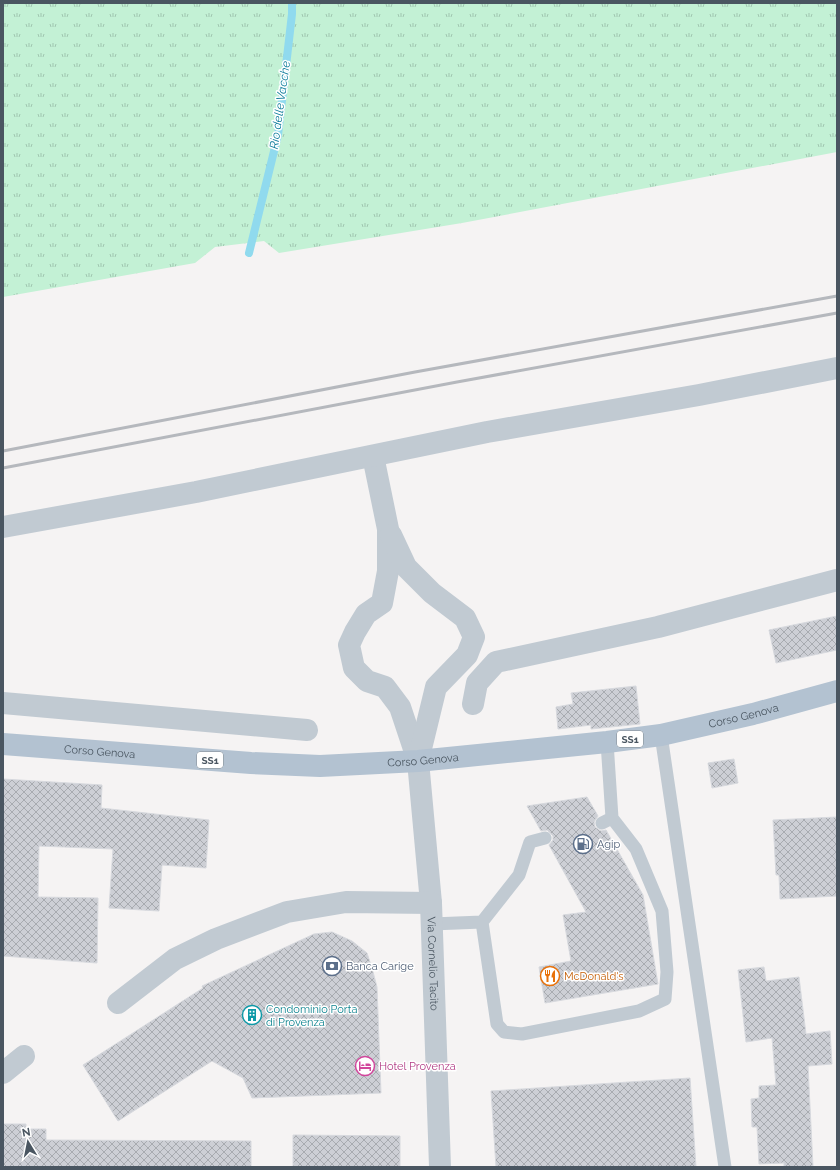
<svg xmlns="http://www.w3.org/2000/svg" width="840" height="1170" viewBox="0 0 840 1170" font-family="Raleway,sans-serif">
<defs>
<pattern id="grass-tufts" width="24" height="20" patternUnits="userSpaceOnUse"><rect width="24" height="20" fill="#c3f1d5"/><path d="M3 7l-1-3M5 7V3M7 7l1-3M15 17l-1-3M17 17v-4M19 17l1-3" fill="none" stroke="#a0c6b0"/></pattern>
<pattern id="building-cross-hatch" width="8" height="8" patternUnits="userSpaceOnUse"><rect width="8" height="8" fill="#cdcfd5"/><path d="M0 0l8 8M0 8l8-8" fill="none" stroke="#a8abb0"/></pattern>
</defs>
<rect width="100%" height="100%" fill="#f5f3f3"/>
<path fill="url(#grass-tufts)" d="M3,3h834v149l-375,71 -183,30 -15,-12 -49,6 -20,16 -192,34z"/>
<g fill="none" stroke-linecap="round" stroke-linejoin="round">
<path stroke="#90daee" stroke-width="8" d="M249,253l29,-118 14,-121v-11"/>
</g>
<path fill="url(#building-cross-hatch)" stroke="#d7d9de" d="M837,616v34l-61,13 -7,-33z
M636,686l4,38 -49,5v-4l-33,4 -2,-22 17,-3 -2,-11z
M734,759l4,24 -26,5 -4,-25z
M3,779l99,6 -1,23 108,12 -3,48 -44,-3 -3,46 -50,-3 4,-59 -74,-3 -1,51 60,1 -1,65 -94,-7z
M587,797l11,19 -4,6 1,5 6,4 5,-1 37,65 15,89 -113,19 -6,-36 32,-6 -8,-46 23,-3 -37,-67 4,-5v-4l-6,-6 -6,1 -14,-25z
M837,817v79l-57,3 -1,-24h-3l-3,-55z
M332,932l20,9 15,12 5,15 5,19 4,106 -129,5 -9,-20 -31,-17 -94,60 -35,-56 120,-77 -1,-2 112,-52z
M764,967l2,14 33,-4 7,57 24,-3 2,33 -24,2 5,101h-29v-4l-25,1 -2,-37h-5l-1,-28 8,-1v-12l17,-1 -4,-47 -26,4 -8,-72z
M690,1078l6,89h-200l-5,-76z
M3,1124h23v5h20v11l205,1v26h-248z
M293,1135l107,1v31h-107z"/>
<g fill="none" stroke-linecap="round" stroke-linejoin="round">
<path stroke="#c1cad2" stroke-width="13" d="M661,735l64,432
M602,823l10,-5 -5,-76
M482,922l37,-47 11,-33 15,-4
M432,924l50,-2 15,102 7,8 18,2 117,-23 26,-12 2,-27 -5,-61 -26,-62 -24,-31"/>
<g stroke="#c1cad2" stroke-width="22">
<path id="s1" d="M373,456l15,73v42l-6,32 -16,11 -11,18 -6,13 5,23 13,13 18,6 15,20 18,54 13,142 9,264"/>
<path d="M3,527l193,-35 291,-60 212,-37 138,-27"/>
<path d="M391,535l15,32 26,26 33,25 9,19 -7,18 -31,32 -18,74"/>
<path d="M3,703l304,27"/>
<path d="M473,704l4,-21 19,-21 162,-35 179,-47"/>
<path d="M118,1003l57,-44 41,-20 71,-27 59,-10 85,1"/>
<path d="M3,1073l21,-17"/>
</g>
<path stroke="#b3c2d1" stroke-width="22" id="s2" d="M3,744l248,19 69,3 98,-5 189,-19 54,-7 92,-21 84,-23"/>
<path stroke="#b5b8bd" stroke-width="3" d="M3,451l412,-79 422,-76
M3,468l454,-86 380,-69"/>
</g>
<defs>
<g id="fuel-ring" transform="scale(1)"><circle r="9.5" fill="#fff" stroke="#5c6f8a" stroke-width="1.5"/><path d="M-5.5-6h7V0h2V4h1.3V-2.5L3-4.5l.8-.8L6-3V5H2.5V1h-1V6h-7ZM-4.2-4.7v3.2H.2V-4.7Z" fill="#5c6f8a"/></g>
<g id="bank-ring" transform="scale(1)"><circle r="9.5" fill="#fff" stroke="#5c6f8a" stroke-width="1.5"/><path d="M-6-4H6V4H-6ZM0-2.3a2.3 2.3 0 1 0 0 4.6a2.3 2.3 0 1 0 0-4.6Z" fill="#5c6f8a"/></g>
<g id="restaurant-ring" transform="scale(1)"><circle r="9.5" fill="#fff" stroke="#e8710a" stroke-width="1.5"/><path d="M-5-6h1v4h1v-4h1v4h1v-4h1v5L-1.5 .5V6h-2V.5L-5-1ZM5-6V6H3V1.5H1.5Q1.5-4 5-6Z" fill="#e8710a"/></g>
<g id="building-ring" transform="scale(1)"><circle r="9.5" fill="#fff" stroke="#0f9aa8" stroke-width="1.5"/><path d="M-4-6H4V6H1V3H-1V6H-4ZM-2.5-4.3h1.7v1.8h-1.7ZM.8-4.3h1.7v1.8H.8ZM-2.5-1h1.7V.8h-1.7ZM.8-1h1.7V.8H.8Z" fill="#0f9aa8"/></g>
<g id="hotel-ring" transform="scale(1)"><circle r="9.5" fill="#fff" stroke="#d1479c" stroke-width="1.5"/><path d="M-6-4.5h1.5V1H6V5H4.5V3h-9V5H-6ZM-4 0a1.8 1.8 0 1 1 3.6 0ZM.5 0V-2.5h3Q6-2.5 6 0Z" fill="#d1479c"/></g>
</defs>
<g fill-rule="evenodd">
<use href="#fuel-ring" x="583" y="844"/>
<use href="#bank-ring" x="332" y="966"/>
<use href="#restaurant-ring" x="550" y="976"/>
<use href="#building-ring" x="252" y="1015"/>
<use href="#hotel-ring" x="365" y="1066"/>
</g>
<g text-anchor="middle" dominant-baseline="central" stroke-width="3" stroke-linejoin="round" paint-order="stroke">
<g fill="#fff" stroke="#808990" stroke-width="1">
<rect x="617" y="731" width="26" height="16" rx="3"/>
<rect x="197" y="752" width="26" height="16" rx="3"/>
</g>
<g font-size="10" font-weight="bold" fill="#4a5661">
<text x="630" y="739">SS1</text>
<text x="210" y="760">SS1</text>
</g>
<g font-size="11" fill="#4a5661" stroke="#fff">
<text stroke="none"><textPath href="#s2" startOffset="745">Corso Genova</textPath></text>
<text stroke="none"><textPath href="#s2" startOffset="97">Corso Genova</textPath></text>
<text stroke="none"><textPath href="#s2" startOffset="421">Corso Genova</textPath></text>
<text stroke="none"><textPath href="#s1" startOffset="550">Via Cornelio Tacito</textPath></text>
</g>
<g font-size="11" fill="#4e5e75" stroke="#fff" text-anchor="start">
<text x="597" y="844">Agip</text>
<text x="346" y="966">Banca Carige</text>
</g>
<g font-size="11" fill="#c56008" stroke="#fff" text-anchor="start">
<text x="564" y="976">McDonald's</text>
</g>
<g font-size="11" fill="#0d838f" stroke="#fff" text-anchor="start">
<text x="266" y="1009">Condominio Porta<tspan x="266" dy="13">di Provenza</tspan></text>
</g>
<g font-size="11" fill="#b23c85" stroke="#fff" text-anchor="start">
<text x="379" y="1066">Hotel Provenza</text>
</g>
<g font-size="12" font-style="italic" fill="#0c7c9b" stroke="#fff">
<text transform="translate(280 105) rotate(-82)">Rio delle Vacche</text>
</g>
</g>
<rect width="840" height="1170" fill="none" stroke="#4a5661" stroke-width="8"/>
<g transform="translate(28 1142) rotate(350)" stroke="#ffffff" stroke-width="3" paint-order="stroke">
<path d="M0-3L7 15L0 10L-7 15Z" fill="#4a5661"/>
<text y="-6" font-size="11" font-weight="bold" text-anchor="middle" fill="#4a5661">N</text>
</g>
</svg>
